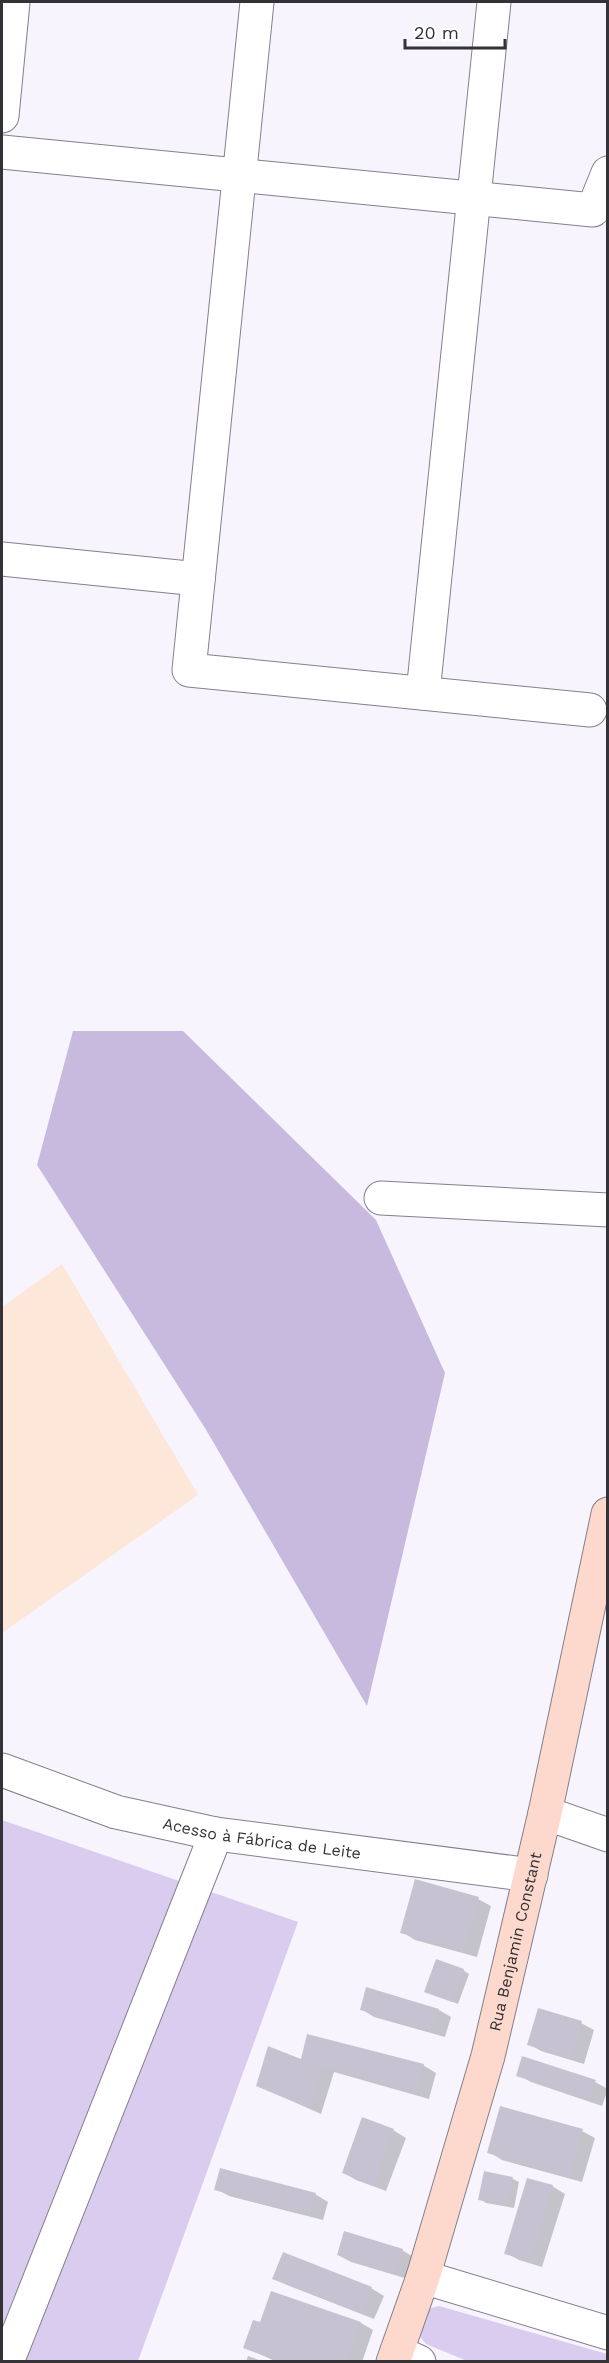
<svg xmlns="http://www.w3.org/2000/svg" width="609" height="2363" viewBox="0 0 609 2363" font-family="'Work Sans',sans-serif">
<rect width="100%" height="100%" fill="#f7f4fd"/>
<path fill="#fce7d9" d="M62,1264l136,231 -196,138v-326z"/>
<path fill="#d9ccee" d="M2,1820l296,102 -160,439 -136,1z
M439,2306l168,48v7h-140l-41,-17 -8,-10 9,-25z"/>
<path fill="#c8badf" d="M73,1031h110l193,189 69,153 -78,333 -162,-278 -168,-263z"/>
<path fill="#0003" d="M478,1899l13,7 -14,51 -62,-17 -13,-8z
M463,1970l6,4 -11,30 -26,-10z
M367,1989l72,21 12,7 -6,20 -71,-20 -13,-8z
M581,2023l13,7 -10,34 -43,-13 -12,-7z
M302,2061l121,4 13,8 -7,26 -95,-27 -13,42 -63,-28z
M518,2075l77,7 13,7 -6,17 -71,-24z
M393,2130l13,8 -20,53 -30,-11 -12,-7z
M582,2131l13,7 -13,44 -80,-22 -13,-8z
M485,2173l28,6 6,3 -5,26 -28,-5 -6,-4z
M552,2186l13,8 -23,73 -23,-7 -13,-7z
M216,2189l99,5 13,8 -5,18 -94,-24z
M402,2250l13,8 -7,21 -57,-17 -13,-7z
M274,2278l97,10 13,8 -10,23 -87,-34z
M272,2293l89,30 12,7 -11,32h-85l-33,-15 17,-23z"/>
<path fill="#c7c2d1" d="M415,1879l64,18 -15,53 -64,-17z
M436,1959l28,10 -12,33 -28,-10z
M366,1987l73,22 -7,22 -72,-21z
M538,2008l44,13 -11,37 -44,-13z
M307,2034l117,30 -8,29 -95,-27 -12,42 -53,-22 12,-40 33,13z
M522,2056l74,24 -7,19 -73,-23z
M500,2106l83,23 -14,47 -82,-23z
M362,2117l32,12 -20,56 -32,-12z
M220,2168l96,25 -6,21 -96,-24z
M484,2171l29,6 -5,28 -30,-5z
M527,2178l26,7 -23,76 -26,-7z
M344,2231l59,18 -8,24 -58,-18z
M283,2252l89,35 -11,26 -89,-34z
M271,2291l90,31 -14,40h-66l-38,-14 10,-28 7,2z
M248,2356l14,5v1h-16z"/>
<g fill="none" stroke-linecap="round" stroke-linejoin="round">
<g stroke="#847f8c" stroke-width="35">
<g id="street">
<path d="M257,2l-68,668 401,40"/>
<path d="M2,116l11,-114"/>
<path d="M2,152l591,58 15,-37"/>
<path d="M2,559l196,20"/>
<path d="M423,693l71,-691"/>
<path d="M381,1198l227,12"/>
<path id="s1" d="M2,1770l114,42 100,22 315,41"/>
<path d="M545,1813l63,22"/>
<path d="M423,2277l185,56"/>
<path d="M397,2352l22,10"/>
<path d="M7,2362l209,-528"/>
</g>
</g>
<g stroke="#847f8c" stroke-width="35">
<g id="secondary">
<path id="s2" d="M393,2362l30,-85 65,-221 57,-243 63,-299"/>
</g>
</g>
<use href="#street" stroke="#fff" stroke-width="33"/>
<use href="#secondary" stroke="#fcd9cc" stroke-width="33"/>
</g>
<g text-anchor="middle" dominant-baseline="central" stroke-width="5" stroke-linejoin="round" paint-order="stroke">
<g font-size="16" fill="#343137" stroke="#fff">
<text stroke="none"><textPath href="#s1" startOffset="270">Acesso à Fábrica de Leite</textPath></text>
<text stroke="none"><textPath href="#s2" startOffset="438">Rua Benjamin Constant</textPath></text>
</g>
</g>
<rect width="609" height="2363" fill="none" stroke="#343137" stroke-width="6"/>
<path d="M405 39v9h100v-9" fill="none" stroke="#343137" stroke-width="3"/>
<text x="414" y="39" font-size="18" fill="#343137" stroke="#ffffff" stroke-width="4.5" paint-order="stroke">20 m</text>
</svg>
